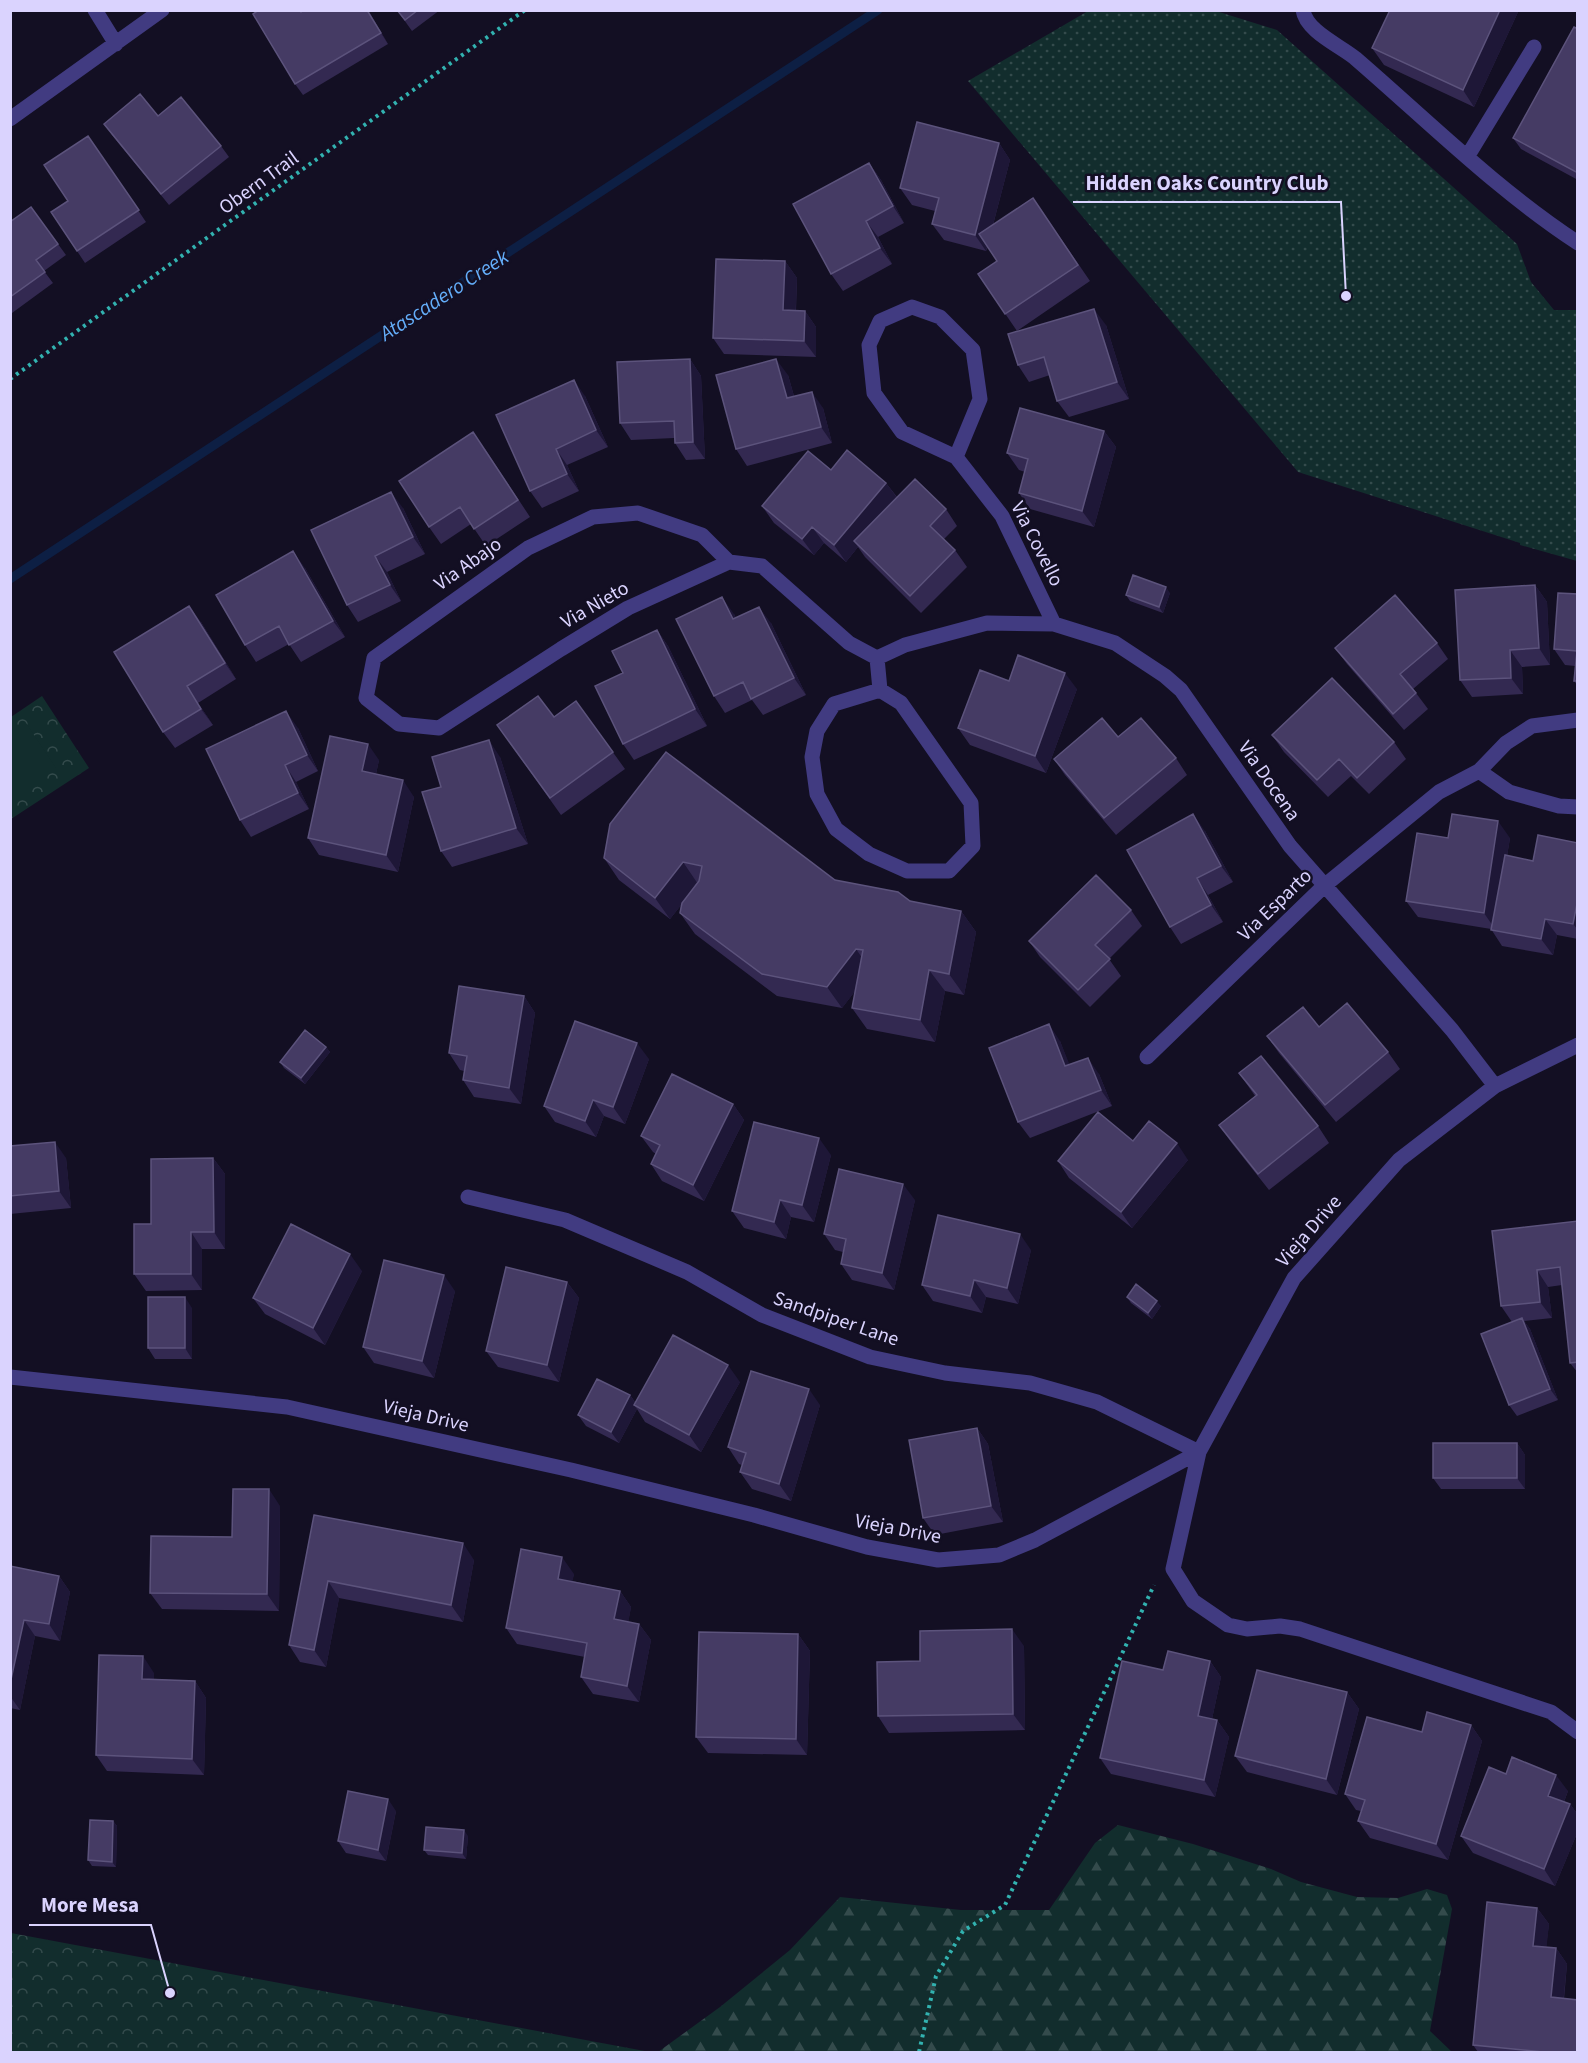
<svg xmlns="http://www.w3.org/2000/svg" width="1588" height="2063" viewBox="0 0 1588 2063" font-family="'Source Sans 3',sans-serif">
<defs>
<pattern id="grass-dots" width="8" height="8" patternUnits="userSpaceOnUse" patternTransform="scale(1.5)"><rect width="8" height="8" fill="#122d2d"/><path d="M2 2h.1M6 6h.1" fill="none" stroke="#344b4c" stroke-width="1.8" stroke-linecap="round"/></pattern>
<pattern id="forest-firs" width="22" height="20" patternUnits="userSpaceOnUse" patternTransform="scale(1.5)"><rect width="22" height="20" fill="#122d2d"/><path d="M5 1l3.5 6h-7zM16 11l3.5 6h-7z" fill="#344b4c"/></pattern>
<pattern id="park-crowns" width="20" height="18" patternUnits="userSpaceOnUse" patternTransform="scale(1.5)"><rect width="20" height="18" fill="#122d2d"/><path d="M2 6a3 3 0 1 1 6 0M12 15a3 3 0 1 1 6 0" fill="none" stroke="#344b4c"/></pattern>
</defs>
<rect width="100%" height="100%" fill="#130f23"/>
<path fill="url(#grass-dots)" d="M1088,11h128l61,19 240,214 14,38 23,28h23v251l-57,-16v-2l-222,-71 -330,-391z"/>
<path fill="url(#forest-firs)" d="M1118,1825l75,19 78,25 30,13 56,15 41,1 29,-9 20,6 5,14 -22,122 22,21h-794l62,-45 70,-57 50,-53 121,13h88l46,-67z"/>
<path fill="url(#park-crowns)" d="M42,696l47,72 -78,51v-102z
M11,1933l639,119h-639z"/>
<path fill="#122d2d" d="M26,723l30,45 -45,30v-65z"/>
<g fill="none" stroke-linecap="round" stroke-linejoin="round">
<path stroke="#0d1f44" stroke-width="9" d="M10,579l868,-569"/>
<path stroke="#32b2b0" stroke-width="4" stroke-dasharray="3 4.5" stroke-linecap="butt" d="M10,379l515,-369
M919,2052l17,-76 27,-45 42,-26 149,-320"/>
<path stroke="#413b81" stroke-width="15" d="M95,10l21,34
M1303,10c3,21 36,35 52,48 73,63 142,132 223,185
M10,119l152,-109
M1467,157l67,-110
M956,457l24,-58 -7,-49 -33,-33 -28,-10 -32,14 -11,24 5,48 28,39 54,25 46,59 52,108
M729,562l-27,-27 -64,-22 -45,4 -65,31 -154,110 -8,40 33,26 40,4 122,-79 67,-41 101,-46 33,4 87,77 28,15 28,-13 82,-22 67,1 61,19 50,33 16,14 109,156 162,184 43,56
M877,658l3,32 -46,14 -17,27 -5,26 5,37 19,35 33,25 38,17h42l24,-25 -2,-43 -70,-100 -21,-13
M1479,771l30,21 50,14 19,1
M1147,1057l177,-171 115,-94 40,-21 27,-28 26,-17 46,-6
M468,1197l97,23 122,52 75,43 108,42 75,16 85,10 67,19 102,50 -26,117 20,32 35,24 19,4 33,-3 20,3 251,83 27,20
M10,1377l277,30 284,63 183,45 113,32 71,13 61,-5 36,-15 164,-88 95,-174 105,-118 96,-74 83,-41"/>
</g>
<path fill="#332951" d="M259,10h109l20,34 -85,51 -8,-11z
M397,10h43l-28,21z
M1390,10h129l-45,97 -90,-42 -12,-17z
M1578,29v151l-57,-31 -8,-11z
M104,124l117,22 8,11 -60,48 -57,-70z
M88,136l58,86 -61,41 -34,-51 17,-11z
M999,143l11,17 -17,65 40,-27 57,83 -73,50 -39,-57 19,-13 -9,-14 -2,4 -42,-11 -12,-16 3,-13 -23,-6 -12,-17z
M869,163l12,17 23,43 -26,14 14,27 -49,27 -12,-17z
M10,222l48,22 8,11 -22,16 9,12 -41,30 -2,-2z
M785,261l12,17 -1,32 9,1 11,16v30l-92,-3 -11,-16z
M1106,325l23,74 -60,18 -12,-16 -7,-26 -21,7 -11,-17z
M690,359l11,17 4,83 -19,1 -11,-17 -1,-5 -43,2 -11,-17z
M788,375l6,21 29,12 9,35 -85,23 -11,-17z
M585,396l23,51 -41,18 12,26 -37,17 -12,-17z
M1104,431l12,16 -22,80 -64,-18 -11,-16 6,-21 -6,-2 -12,-17z
M485,449l45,68 -44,29 -15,-22 -30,20 -12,-17z
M831,470l55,13 11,14 49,12 11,17 -13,13 11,11 12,17 -46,46 -56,-56 -7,-10 -12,15 -22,-19 -10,12 -40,-32 -12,-17z
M403,508l22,46 -38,18 14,29 -43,21 -11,-17z
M305,568l40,69 -44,25 -12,-18 -33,18 -11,-17z
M1535,585l12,17 3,63 -28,2 1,27 -51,3 -12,-17z
M1170,593l-7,20 -33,-12 -4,-6z
M1578,594v92l-4,-5 1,-15 -10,-1 -11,-16z
M734,614l2,4 35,5 35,72 -43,20 -11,-15 -27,13 -11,-17z
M201,622l35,57 -38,24 15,22 -38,23 -12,-16z
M657,630l11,16 39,80 -73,34 -11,-16v-71z
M1437,643l11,16 -35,30 15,20 -24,21 -57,-66 -12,-16z
M1009,681l68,8 -31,84 -76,-28 -12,-17z
M576,701l49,68 -64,46 -64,-90 57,-8z
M298,728l20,43 -22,11 13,27 -58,28 -11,-17z
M1272,735l122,7 12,17 -37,35 -18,-18 -23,21 -44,-45z
M1118,737l58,21 11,17 -71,60 -51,-60 -11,-16z
M500,757l28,87 -76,23 -11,-16z
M379,760l-3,14 38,23 -16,75 -79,-17 -11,-17z
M610,824l225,56 75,21 51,10 15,21 -12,63 -19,-4 -10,51 -68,-13 -15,-21 3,-17 -13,17 -65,-12 -82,-62 -15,-21 1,-8 -11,14 -51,-39 -15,-22z
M1205,831l28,51 -25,13 15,27 -42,22 -11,-17z
M1448,838h62l-3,18 26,5 45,-18v96l-21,-4 -4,20 -51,-9 -11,-17 -73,-12 -12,-16z
M1131,910l11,16 -33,33 12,17 -31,31 -50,-50 -11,-16z
M524,996l11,17 -14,91 -47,-7 -11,-17 1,-9 -4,-1 -11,-17z
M1319,1027l69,25 12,17 -64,53 -57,-69 -12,-17z
M1060,1041l9,24 30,9 13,32 -82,32 -12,-16z
M326,1047l4,5 -25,32 -21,-16 -4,-6z
M649,1059l-24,65 -21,-8 -8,21 -41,-15 -11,-16z
M1239,1073l79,53 11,17 -60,47 -38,-48 -12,-17 36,-29z
M733,1104l11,16 -40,81 -42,-20 -11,-17 5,-10 -3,-2 -12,-16z
M1133,1141l55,19 -56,68 -63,-50 -11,-17z
M10,1146l56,12 5,50 -61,6z
M831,1155l-17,67 -23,-5 -5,22 -42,-11 -12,-17z
M213,1158l12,16v75h-23v41l-56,1 -12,-17 17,-50z
M915,1200l-21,90 -42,-10 -11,-16 2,-12 -8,-2 -11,-16z
M1578,1221v152l-8,-10 -8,-78 -14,2 4,31 -28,3 6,8 28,71 -41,16 -8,-11 3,-83 -11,-16z
M1031,1250l-13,54 -32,-7 -4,16 -49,-12 -11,-16z
M362,1271l-37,74 -60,-31 -12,-16z
M567,1282l12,16 -20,84 -61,-15 -12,-16z
M455,1291l-21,87 -60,-15 -11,-16z
M1127,1297l34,9 -9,13 -21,-16z
M192,1308v51h-37l-7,-11z
M740,1382l-39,70 -56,-30 -8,-13 -18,34 -33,-17 -8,-11 52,-20 5,7z
M820,1405l-29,96 -39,-12 -12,-17 2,-7 -3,-1 -11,-17z
M977,1428l11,16 15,78 -68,13 -12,-17z
M1517,1443l8,12v34h-84l-8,-11z
M280,1506l-1,105 -117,-2 -12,-16 82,-56z
M314,1515l160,45 -11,62 -124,-24 -13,69 -26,-5 -11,-17z
M10,1566l49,10 11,16 -10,49 -25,-5 -15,74 -10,-2z
M574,1574l-2,7 48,10 11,16 -3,15 11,2 12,16 -12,62 -46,-8 -12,-17 4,-20 -68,-13 -11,-16z
M798,1634l12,17 -3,104 -99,-2 -12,-16z
M1024,1646l1,84 -136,3 -11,-17z
M1210,1661l11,16 -9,42 5,1 12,17 -14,60 -104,-23 -11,-16 63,-88z
M154,1673v6l41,2 11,17 -2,77 -97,-4 -11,-16z
M1347,1692l12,17 -22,86 -90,-23 -12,-16z
M1471,1725l11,16 -34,119 -78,-22 -12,-17 3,-10 -5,-1 -11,-16 77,-62z
M1506,1774l62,17 -4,11 6,2 8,11v16l-23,55 -82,-33 -12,-17z
M396,1811l-10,50 -40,-8 -8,-12z
M113,1821l4,5 -1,41 -24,-1 -4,-6z
M468,1836l-2,23 -38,-4 -4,-5z
M1537,1908l12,16 -3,23 10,1 11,16 -3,35 14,53h-100l-5,-7z"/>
<path fill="#1e1737" d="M367,10h1l20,34 -7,-11z
M1500,10h19l-45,97 -11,-17z
M999,143l11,17 -24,91 -11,-16z
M869,163l12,17 23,43 -11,-17z
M866,221l12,16 14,27 -12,-16z
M785,261l12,17 -2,49 -12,-17z
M1094,309l12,16 23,74 -12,-17z
M805,311l11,16v30l-12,-16z
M690,359l11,17 4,83 -12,-17z
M776,359l12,16 11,39 -12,-16z
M574,380l11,16 23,51 -12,-17z
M812,392l11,16 9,35 -11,-16z
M1104,431l12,16 -22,80 -12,-16z
M556,449l11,16 12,26 -12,-17z
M886,483l12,16 -44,42 4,6 -12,15 -12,-17z
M391,492l12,16 22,46 -12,-17z
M812,527l12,16 -10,12 -12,-16z
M293,551l12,17 40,69 -12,-16z
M375,556l12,16 14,29 -11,-16z
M1535,585l12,17 3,63 -11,-17z
M1166,587l4,6 -7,20 -4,-6z
M722,597l12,17 11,22 -12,-17z
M189,606l12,16 35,57 -11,-16z
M759,607l12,16 35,72 -12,-17z
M657,630l11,16 39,80 -12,-17z
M1510,650l12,17 1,27 -12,-16z
M1065,673l12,16 -31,84 -11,-17z
M187,686l11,17 15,22 -12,-16z
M286,711l12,17 20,43 -11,-16z
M489,740l11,17 28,87 -12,-16z
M368,744l11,16 -6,28 -11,-17z
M285,765l11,17 13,27 -11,-16z
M403,780l11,17 -16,75 -12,-17z
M1193,814l12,17 28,51 -12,-16z
M1498,821l12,17 -15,91 -11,-16z
M683,862l15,22 -28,35 -15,-21z
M1197,878l11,17 15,27 -12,-17z
M1578,899v31l-5,-6z
M961,911l15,21 -12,63 -15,-21z
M1545,919l12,16 -4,20 -12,-16z
M856,949l15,22 -29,37 -15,-21z
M929,970l16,21 -10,51 -15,-22z
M524,996l11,17 -14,91 -12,-16z
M1049,1024l11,17 17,42 -12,-17z
M637,1043l12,16 -24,65 -12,-17z
M326,1047l4,5 -25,32 -4,-6z
M1088,1058l11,16 13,32 -11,-16z
M593,1100l11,16 -8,21 -11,-16z
M733,1104l11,16 -40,81 -11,-16z
M819,1138l12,17 -17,67 -12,-17z
M55,1142l11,16 5,50 -12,-17z
M1177,1143l11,17 -56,68 -11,-16z
M213,1158l12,16v75l-11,-17z
M903,1184l12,16 -21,90 -12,-17z
M780,1200l11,17 -5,22 -12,-17z
M191,1232l11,17v41l-11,-16z
M1020,1234l11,16 -13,54 -11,-16z
M350,1254l12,17 -37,74 -12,-17z
M1537,1270l11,17 4,31 -12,-16z
M444,1275l11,16 -21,87 -12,-17z
M974,1280l12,17 -4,16 -12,-17z
M567,1282l12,16 -20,84 -12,-17z
M185,1297l7,11v51l-7,-11z
M1157,1301l4,5 -9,13 -4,-6z
M1522,1318l8,11 28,71 -8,-11z
M728,1365l12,17 -39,70 -12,-17z
M809,1389l11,16 -29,96 -12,-17z
M630,1395l8,12 -4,-2 3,4 -18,34 -8,-11z
M977,1428l11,16 15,78 -12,-16z
M1517,1443l8,12v34l-8,-11z
M269,1489l11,17 -1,105 -12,-17z
M463,1543l11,17 -11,62 -12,-17z
M562,1557l12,17 -4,21 -12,-16z
M59,1576l11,16 -10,49 -11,-17z
M328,1581l11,17 -13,69 -12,-17z
M620,1591l11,16 -5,29 -12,-17z
M24,1620l11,16 -15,74 -10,-14v-12z
M639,1624l12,16 -12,62 -12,-16z
M1012,1629l12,17 1,84 -12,-16z
M798,1634l12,17 -3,104 -11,-16z
M143,1656l11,17v22l-12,-16z
M1210,1661l11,16 -12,56 -11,-17z
M195,1681l11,17 -2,77 -12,-16z
M1347,1692l12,17 -22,86 -11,-16z
M1217,1720l12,17 -14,60 -11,-17z
M1471,1725l11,16 -34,119 -12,-16z
M1556,1775l12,16 -8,21 -12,-16z
M388,1799l8,12 -10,50 -8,-11z
M1570,1804l8,11v16l-23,55 -11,-17z
M113,1821l4,5 -1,41 -4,-5z
M464,1830l4,6 -2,23 -4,-6z
M1537,1908l12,16 -4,38 -12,-16z
M1556,1948l11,16 -5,50 -11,-17z"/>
<path fill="#453b64" stroke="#5c537c" stroke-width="1.5" d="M259,10h41l1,2 2,-2h64l14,23 -86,51 -42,-70z
M397,10h21l-13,10z
M1390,10h110l-37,80 -91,-42z
M1574,27l4,2v144l-65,-35z
M140,94l18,22 23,-19 40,49 -60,48 -57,-70z
M917,122l82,21 -24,92 -43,-11 7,-26 -39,-10z
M88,136l51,74 -62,41 -26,-39 17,-11 -24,-36z
M869,163l24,43 -27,15 14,27 -49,26 -38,-70z
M1033,198l45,67 -73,49 -27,-40 19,-13 -18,-27z
M31,207l27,37 -22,16 9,12 -35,25v-75z
M716,259l69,2 -2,49 22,1 -1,30 -91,-3z
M1094,309l23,73 -60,19 -13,-44 -26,8 -10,-31z
M690,359l3,83 -18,1 -1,-22 -54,2 -3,-61z
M776,359l11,39 25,-6 9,35 -85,22 -20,-74z
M574,380l22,50 -40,19 11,25 -37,17 -34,-76z
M1020,408l84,23 -22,80 -63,-18 9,-34 -21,-6z
M473,432l45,68 -44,29 -14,-22 -31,20 -30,-46z
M847,450l39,33 -52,62 -22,-18 -10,12 -40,-33 46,-55 23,19z
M915,479l31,30 -16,17 25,24 -45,46 -56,-55z
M391,492l22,45 -38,19 15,29 -43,20 -36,-75z
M293,551l40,70 -44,24 -10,-19 -34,19 -29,-50z
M1133,575l33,12 -7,20 -33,-12z
M1535,585l4,63 -29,2 1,28 -51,2 -5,-90z
M1558,593l20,1v87h-4l3,-30 -23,-2z
M1395,595l42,48 -37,31 16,19 -23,21 -58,-66z
M722,597l11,22 26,-12 35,71 -43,21 -8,-17 -29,14 -38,-77z
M189,606l36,57 -38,23 14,23 -38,23 -49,-80z
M657,630l38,79 -72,35 -28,-58 28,-13 -11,-22z
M1018,655l47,18 -30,83 -77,-28 22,-58 29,11z
M1332,678l62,64 -37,36 -18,-19 -22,21 -45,-45z
M538,696l16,21 22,-16 37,51 -63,46 -53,-73z
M286,711l21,44 -22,10 13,28 -58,27 -34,-71z
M1102,718l16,19 23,-19 35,40 -72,60 -50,-59z
M330,736l38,8 -6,27 41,9 -17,75 -78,-17z
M489,740l27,88 -75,23 -19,-59 19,-5 -9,-30z
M666,752l169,128 63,12 12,9 51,10 -12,63 -20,-4 -9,50 -68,-12 11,-58 -7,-1 -29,38 -65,-13 -82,-61 2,-10 17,-22 3,-15 -19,-4 -28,36 -51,-40 6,-34z
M1193,814l28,52 -24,12 14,27 -41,22 -43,-77z
M1452,814l46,7 -14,92 -78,-12 11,-68 31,5z
M1538,835l40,8v56l-5,25 -28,-5 -4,20 -50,-9 14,-75 28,6z
M1096,875l35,35 -36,35 15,14 -32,31 -49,-49z
M459,986l65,10 -15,92 -46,-8 4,-24 -18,-3z
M1347,1003l41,49 -63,53 -58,-69 36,-29 16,20z
M575,1021l62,22 -24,64 -20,-7 -8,21 -41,-15z
M1049,1024l16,42 23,-8 13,32 -83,32 -29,-74z
M305,1030l21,17 -25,31 -21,-16z
M1261,1056l57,70 -60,48 -39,-49 38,-30 -18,-22z
M672,1074l61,30 -40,81 -42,-21 9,-19 -19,-9z
M1098,1112l35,29 16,-20 28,22 -56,69 -63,-51z
M754,1122l65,16 -17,67 -22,-5 -6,22 -42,-11z
M55,1142l4,49 -49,5v-50z
M213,1158l1,74h-23v42h-57v-50h17v-65z
M839,1169l64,15 -21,89 -41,-9 5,-25 -22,-5z
M938,1215l82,19 -13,54 -33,-8 -4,16 -48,-11z
M1578,1221v141l-8,1 -10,-96 -23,3 3,32 -39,4 -9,-75z
M291,1224l59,30 -37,74 -60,-30z
M384,1260l60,15 -22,86 -59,-14z
M506,1267l61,15 -20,83 -61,-14z
M1136,1284l21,17 -9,12 -21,-16z
M148,1297h37v51h-37z
M1522,1318l28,71 -41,16 -28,-71z
M673,1335l55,30 -39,70 -55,-30z
M751,1371l58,18 -30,95 -39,-12 6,-19 -18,-6z
M597,1379l33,16 -19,37 -33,-17z
M977,1428l14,78 -68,12 -14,-78z
M1433,1443h84v35h-84z
M233,1489h36l-2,105 -117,-1 1,-57 81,1z
M314,1515l149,28 -12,62 -123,-24 -14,69 -25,-5z
M521,1549l41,8 -4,22 62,12 -6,28 25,5 -12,62 -46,-9 6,-34 -81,-15z
M10,1566l49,10 -10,48 -25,-4 -14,64z
M1012,1629l1,85 -135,2 -1,-54 43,-1v-30z
M699,1632l99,2 -2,105 -100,-2z
M1168,1651l42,10 -12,55 19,4 -13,60 -104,-22 22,-97 41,9z
M99,1655l44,1 -1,23 53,2 -3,78 -96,-4z
M1257,1670l90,22 -21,87 -91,-23z
M1427,1712l44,13 -35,119 -78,-23 7,-21 -20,-6 22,-77 55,15z
M1512,1757l44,18 -8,21 22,8 -26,65 -83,-33 28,-69 17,7z
M348,1791l40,8 -10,51 -40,-9z
M90,1820l23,1 -1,41 -24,-2z
M426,1827l38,3 -2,23 -38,-3z
M1487,1902l50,6 -4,38 23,2 -5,49 27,3v52h-35l-70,-7z"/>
<g text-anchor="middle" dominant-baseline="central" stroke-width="5" stroke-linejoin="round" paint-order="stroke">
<g font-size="20" fill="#dad3fe" stroke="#130f23">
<text transform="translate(259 183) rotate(-36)">Obern Trail</text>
<text transform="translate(1037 544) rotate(63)">Via Covello</text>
<text transform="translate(468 564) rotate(-35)">Via Abajo</text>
<text transform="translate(595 605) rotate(-30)">Via Nieto</text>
<text transform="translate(1269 781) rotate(55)">Via Docena</text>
<text transform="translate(1275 905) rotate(-44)">Via Esparto</text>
<text transform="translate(1309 1231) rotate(-49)">Vieja Drive</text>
<text transform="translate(836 1319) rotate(19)">Sandpiper Lane</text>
<text transform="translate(426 1416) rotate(13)">Vieja Drive</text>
<text transform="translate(898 1529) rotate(11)">Vieja Drive</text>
</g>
<g font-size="21" font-style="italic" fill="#64aefa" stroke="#130f23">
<text transform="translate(444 295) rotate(-33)">Atascadero Creek</text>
</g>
</g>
<path fill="none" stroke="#dad3fe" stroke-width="2" d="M1346 296L1341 202H1073M170 1993L151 1925H29"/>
<g fill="#dad3fe" stroke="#130f23" stroke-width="2">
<circle cx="1346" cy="296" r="6"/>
<circle cx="170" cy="1993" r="6"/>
</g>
<g font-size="21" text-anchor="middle" font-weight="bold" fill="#dad3fe" stroke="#130f23" stroke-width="5" stroke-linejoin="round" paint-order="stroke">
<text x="1207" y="190">Hidden Oaks Country Club</text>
<text x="90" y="1912">More Mesa</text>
</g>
<rect width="1588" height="2063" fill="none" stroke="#dad3fe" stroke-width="24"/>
</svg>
